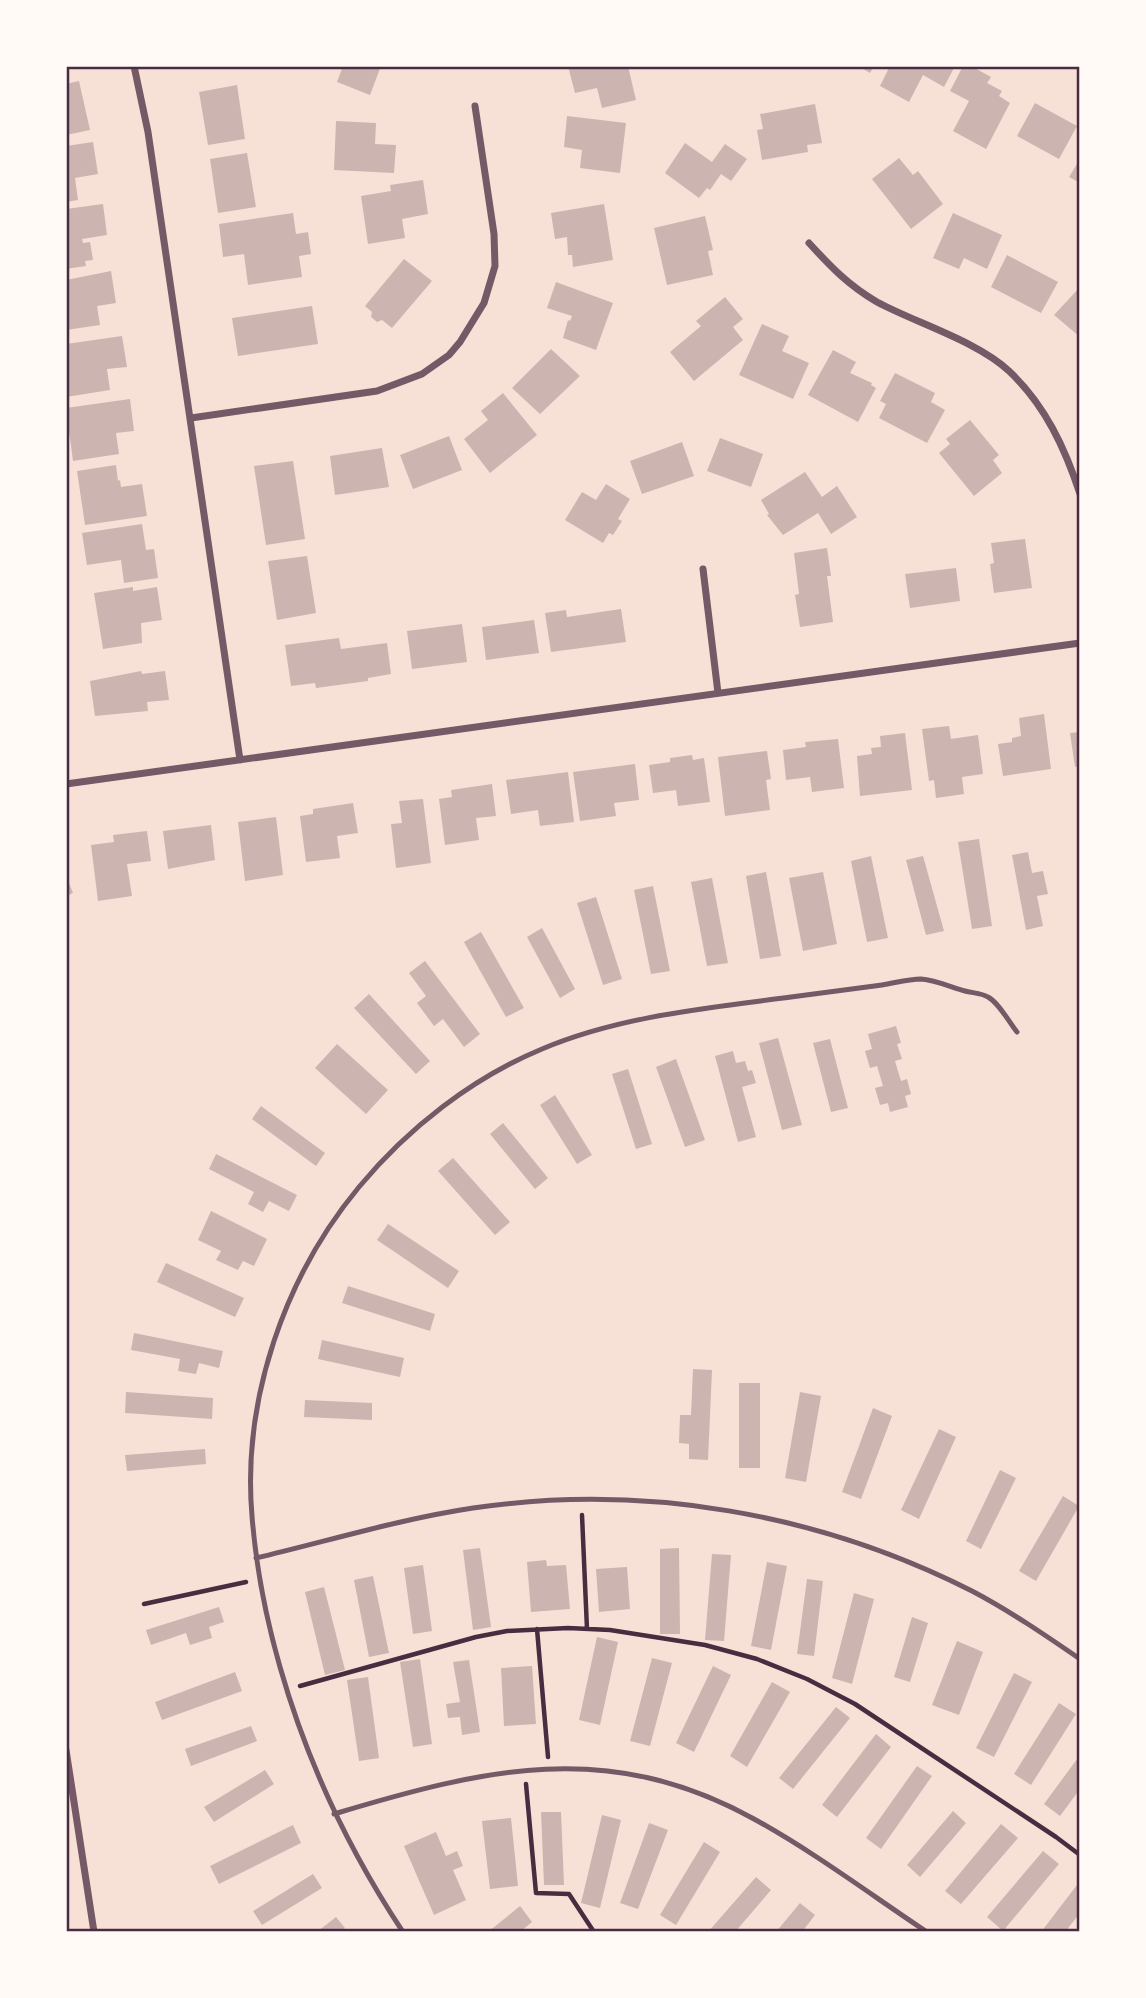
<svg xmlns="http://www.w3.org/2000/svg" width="1146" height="1998" viewBox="0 0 1146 1998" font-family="'IBM Plex Serif',serif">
<rect width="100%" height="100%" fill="#f7e1d7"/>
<path fill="#ccb4b1" d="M343,66h38l-11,29 -33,-13z
M568,66h60l8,34 -34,8 -5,-20 -22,5z
M858,66h16l-4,7z
M890,66h65l-11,21 -21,-12 -14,27 -29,-16z
M963,66h8l20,11 -4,6 15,8 -3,5 11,7 -24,46 -33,-18 16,-30 -19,-10z
M79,81l11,49 -24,5v-51z
M237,85l8,54 -37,6 -9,-53z
M1035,103l42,23 -18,33 -42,-23z
M815,104l7,39 -15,2 1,7 -46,8 -5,-30 6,-1 -3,-15z
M567,116l59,7 -6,50 -40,-5 2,-18 -18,-3z
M336,121l40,2 -1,21 21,1 -2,28 -60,-3z
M93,142l5,32 -23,4 3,22 -12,2v-56z
M685,143l27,19 13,-18 22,15 -16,22 -10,-7 -11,16 -3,-2 -8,10 -34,-25z
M247,153l9,54 -38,6 -8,-54z
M899,158l14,17 5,-4 25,33 -32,25 -39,-50z
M1080,159v24l-11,-6z
M423,180l5,34 -26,5 3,19 -37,6 -7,-48 30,-5 -1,-6z
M103,204l4,31 -25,4 1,4 7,-1 3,18 -8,1 1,5 -20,3v-60z
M604,204l9,56 -40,7 -1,-12h-4l-1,-18 -12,2 -4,-26z
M293,213l3,21 12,-2 3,22 -12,2 3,21 -54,8 -4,-31 -21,3 -4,-33z
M953,213l49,22 -15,34 -23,-11 -5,11 -26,-11z
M705,216l8,34 -5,1 5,24 -46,10 -13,-57z
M1007,255l51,27 -17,31 -50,-26z
M404,259l28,22 -40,47 -10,-8 -5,2 -6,-5 1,-5 -7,-6z
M111,271l5,32 -19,3 3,19 -34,5v-50z
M556,282l57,21 -17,47 -33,-12 5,-18 2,1 2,-5 -25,-8z
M1080,287v50l-26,-22z
M725,297l18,22 -10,8 10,13 -49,41 -24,-29 31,-26 -5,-5z
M312,306l6,38 -80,12 -6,-38z
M762,324l27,12 -7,15 27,12 -16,36 -54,-24z
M122,336l5,31 -20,2 3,21 -44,7v-53z
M551,349l29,27 -40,38 -28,-26z
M833,350l23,12 -6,11 22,10 -1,2 5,3 -18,34 -50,-27z
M895,373l40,20 -4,9 14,8 -18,33 -48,-25 7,-14 -6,-3z
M503,393l34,42 -47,38 -26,-34 24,-19 -7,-9z
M130,399l4,32 -18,2 3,21 -46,7 -7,-53z
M970,420l29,35 -6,5 9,13 -28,23 -35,-43 11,-9 -4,-5z
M449,436l13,34 -49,19 -13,-34z
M720,438l43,16 -12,33 -44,-16z
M682,442l12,34 -52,18 -12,-33z
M382,448l7,39 -54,8 -5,-39z
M293,461l12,78 -39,6 -12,-79z
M116,465l2,16 2,-1 1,7 21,-3 5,32 -62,9 -8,-54z
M805,472l17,25 15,-11 20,31 -26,17 -13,-21 -35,22 -16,-20 2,-1 -8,-14z
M606,484l24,15 -12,20 4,2 -9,14 -4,-2 -6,10 -38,-23 17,-28 14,8z
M142,524l4,26 8,-1 4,29 -34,5 -3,-23 -34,5 -5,-32z
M1025,539l7,49 -38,5 -4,-29 4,-1 -3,-20z
M827,548l4,28h-4l6,46 -33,5 -5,-32 4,-1 -5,-41z
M307,556l9,57 -39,7 -9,-59z
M956,568l4,33 -50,7 -5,-34z
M133,587v4l24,-4 5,33 -21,3 1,20 -39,6 -9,-56z
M621,609l5,33 -75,10 -6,-39 21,-3 1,7z
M534,620l5,33 -53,7 -4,-33z
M462,624l5,38 -55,7 -5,-38z
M339,638l2,11 46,-6 4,31 -23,4v3l-52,7 -1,-5 -24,3 -6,-41z
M141,671l1,3 23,-3 4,29 -22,2 1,9 -53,5 -5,-35z
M1044,714l7,55 -48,7 -5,-32 14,-2v-4l9,-2 -2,-18z
M949,726l2,13 27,-4 5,39 -21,3 2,17 -28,4 -2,-18 -5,1 -7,-52z
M1080,732v34l-5,1 -5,-34z
M905,733l7,57 -52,6 -3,-40 15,-2 -1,-6 10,-1 -1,-11z
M838,739l6,49 -32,4 -2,-15 -24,3 -3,-30 23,-3 -1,-5z
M767,751l4,28 -5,1 4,30 -45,6 -7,-59z
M692,755l1,5 11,-2 6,44 -32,4 -2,-16 -23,3 -4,-28 21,-3v-4z
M635,764l4,36 -25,3 2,13 -36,5 -7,-49z
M568,772l6,50 -34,4 -2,-16 -27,4 -5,-34z
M492,784l4,32 -20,2 3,22 -34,5 -6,-46 13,-2 -1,-7z
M423,799l8,64 -35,5 -5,-44 11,-1 -3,-22z
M353,803l5,30 -21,3 3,22 -34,4 -6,-46 13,-2v-5z
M276,817l7,58 -38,6 -7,-59z
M211,825l4,35 -47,9 -5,-38z
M147,831l4,30 -24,3 5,32 -34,5 -7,-56 23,-3 -1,-7z
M979,839l13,87 -20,3 -14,-87z
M1028,852l4,21 11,-2 5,23 -11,2 6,30 -17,4 -14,-75z
M871,856l17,82 -21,4 -16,-81z
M923,856l21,75 -18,4 -20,-75z
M766,872l15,84 -21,3 -14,-83z
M823,872l14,72 -34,7 -14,-73z
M66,876l7,17 -7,3z
M712,878l16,85 -21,3 -16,-84z
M653,886l17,85 -19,3 -17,-84z
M596,897l26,82 -19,6 -26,-82z
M542,928l33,61 -15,9 -33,-61z
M481,932l43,76 -18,9 -42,-75z
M425,961l55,73 -16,13 -21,-28 -9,7 -17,-23 9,-7 -17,-23z
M369,994l61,67 -14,13 -62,-66z
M896,1026l5,17 -4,1 5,15 -7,2 6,20 6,-2 4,15 -6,2 3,11 -18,5 -2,-9 -8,2 -5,-17 8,-2 -6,-20 -7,2 -5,-17 7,-2 -4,-15z
M778,1038l24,87 -20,5 -23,-87z
M830,1039l18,69 -17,4 -18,-69z
M337,1044l51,46 -22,24 -51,-46z
M733,1051l3,12 9,-2 3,10 4,-1 4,13 -14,4 14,50 -18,5 -23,-86z
M676,1059l29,81 -20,7 -29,-80z
M628,1069l24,75 -16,5 -24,-75z
M555,1095l37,60 -15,9 -37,-59z
M261,1106l64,47 -9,13 -64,-47z
M503,1123l45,55 -13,11 -45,-55z
M216,1154l81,41 -8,16 -20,-10 -6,11 -15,-8 6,-12 -45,-23z
M453,1158l57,64 -15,13 -57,-64z
M211,1211l56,28 -13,27 -11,-5 -5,9 -22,-10 5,-9 -23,-11z
M388,1224l71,47 -11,17 -71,-48z
M166,1263l78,35 -9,19 -78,-35z
M348,1286l87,28 -5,17 -88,-28z
M134,1333l89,18 -4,17 -20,-5 -3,11 -18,-3 2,-12 -49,-9z
M322,1340l82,18 -4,19 -82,-18z
M693,1369l19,1 -4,90 -19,-1v-15l-10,-1 1,-28h11z
M739,1383h21v85h-21z
M126,1392l87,6 -1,21 -87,-6z
M800,1392l21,4 -15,86 -21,-4z
M305,1400l67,3v17l-68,-3z
M873,1408l19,8 -31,83 -19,-7z
M939,1429l17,8 -37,82 -18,-9z
M205,1449l1,15 -79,7 -2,-16z
M1000,1470l16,8 -35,71 -15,-8z
M1063,1496l16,10 -43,75 -17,-10z
M480,1548l11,79 -18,3 -10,-80z
M679,1548l1,86h-20v-85z
M712,1554l19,1 -7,86 -19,-1z
M546,1560l1,6 19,-1 4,44 -39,3 -4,-50z
M767,1562l20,4 -16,84 -20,-4z
M423,1565l9,66 -19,3 -9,-66z
M627,1567l3,42 -31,3 -3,-43z
M373,1576l16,77 -20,4 -15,-77z
M807,1579l16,2 -9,75 -17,-2z
M324,1587l21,83 -20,5 -20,-83z
M854,1593l20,6 -22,85 -20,-6z
M219,1607l5,15 -15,5 3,11 -22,7 -4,-12 -35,12 -5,-15z
M912,1617l16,6 -18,59 -16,-5z
M597,1637l21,5 -18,83 -21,-5z
M957,1641l26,11 -24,63 -27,-10z
M652,1658l20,5 -22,83 -20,-5z
M420,1659l12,85 -19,3 -13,-85z
M469,1660l11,72 -18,3 -2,-18 -12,1 -2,-14 14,-2 -7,-40z
M532,1666l4,58 -32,2 -3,-58z
M713,1666l18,9 -37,77 -18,-9z
M235,1672l7,19 -80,29 -7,-18z
M1014,1673l18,9 -38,75 -18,-9z
M368,1677l11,81 -20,3 -12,-81z
M772,1682l18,10 -43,75 -17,-11z
M1059,1703l17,11 -45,71 -17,-11z
M836,1707l14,11 -57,71 -14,-11z
M251,1726l6,15 -66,25 -6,-17z
M876,1734l15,13 -54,70 -15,-12z
M1080,1755v34l-20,27 -16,-12z
M917,1766l15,10 -51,73 -15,-11z
M265,1770l9,14 -60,38 -10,-15z
M953,1811l13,12 -46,54 -13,-12z
M541,1812h20l3,73h-20z
M602,1815l19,5 -21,88 -19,-5z
M511,1818l7,68 -28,3 -8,-68z
M649,1823l19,7 -30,79 -18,-6z
M1001,1824l17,14 -57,66 -16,-13z
M293,1825l8,18 -82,41 -9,-18z
M436,1832l10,24 11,-5 6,15 -10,4 13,30 -32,15 -30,-69z
M704,1842l16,10 -44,73 -16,-10z
M1043,1851l16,13 -56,67 -16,-14z
M313,1874l9,14 -60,37 -9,-14z
M756,1877l15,13 -36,42h-27z
M1080,1881v32l-15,19h-24z
M800,1903l15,12 -13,17h-26z
M520,1906l12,16 -12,10h-32z
M336,1917l9,11 -5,4h-23z"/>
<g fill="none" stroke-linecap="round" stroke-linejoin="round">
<path stroke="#4a2c40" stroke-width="4.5" d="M582,1515l5,114
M144,1604l102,-22
M537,1629l11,128
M300,1686l176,-49 31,-6 61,-3 42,2 95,15 52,14 50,20 48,25 201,133 24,18
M526,1784l10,109 33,1 25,38"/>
<path stroke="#755966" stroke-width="5" d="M256,1558c72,-17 144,-39 217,-50 171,-25 345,5 499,83 38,20 73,44 108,68
M334,1814c150,-45 274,-76 420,5 60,33 116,75 173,113
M403,1932c-55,-83 -96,-170 -123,-265 -14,-49 -24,-100 -28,-151 -10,-117 33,-240 107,-329 49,-59 113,-109 183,-138 78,-33 166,-41 249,-52 30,-4 61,-8 91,-12 13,-2 26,-6 39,-6 14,1 30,8 44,12 7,2 17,2 23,6 11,6 21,25 29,35"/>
<path stroke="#755966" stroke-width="7" d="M134,66l14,66 92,628
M809,243c22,24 39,42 68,59 39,21 100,39 132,69 36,34 56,77 71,123
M191,418l186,-27 45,-17 27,-19 11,-13 24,-39 11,-37 -1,-32 -19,-128
M703,569l15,124
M66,784l1014,-141
M66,1750l28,182"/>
</g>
<rect width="1146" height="1998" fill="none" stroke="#fffaf5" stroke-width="136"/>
<rect x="68" y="68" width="1010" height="1862" fill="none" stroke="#4a2c40" stroke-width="2.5"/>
</svg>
